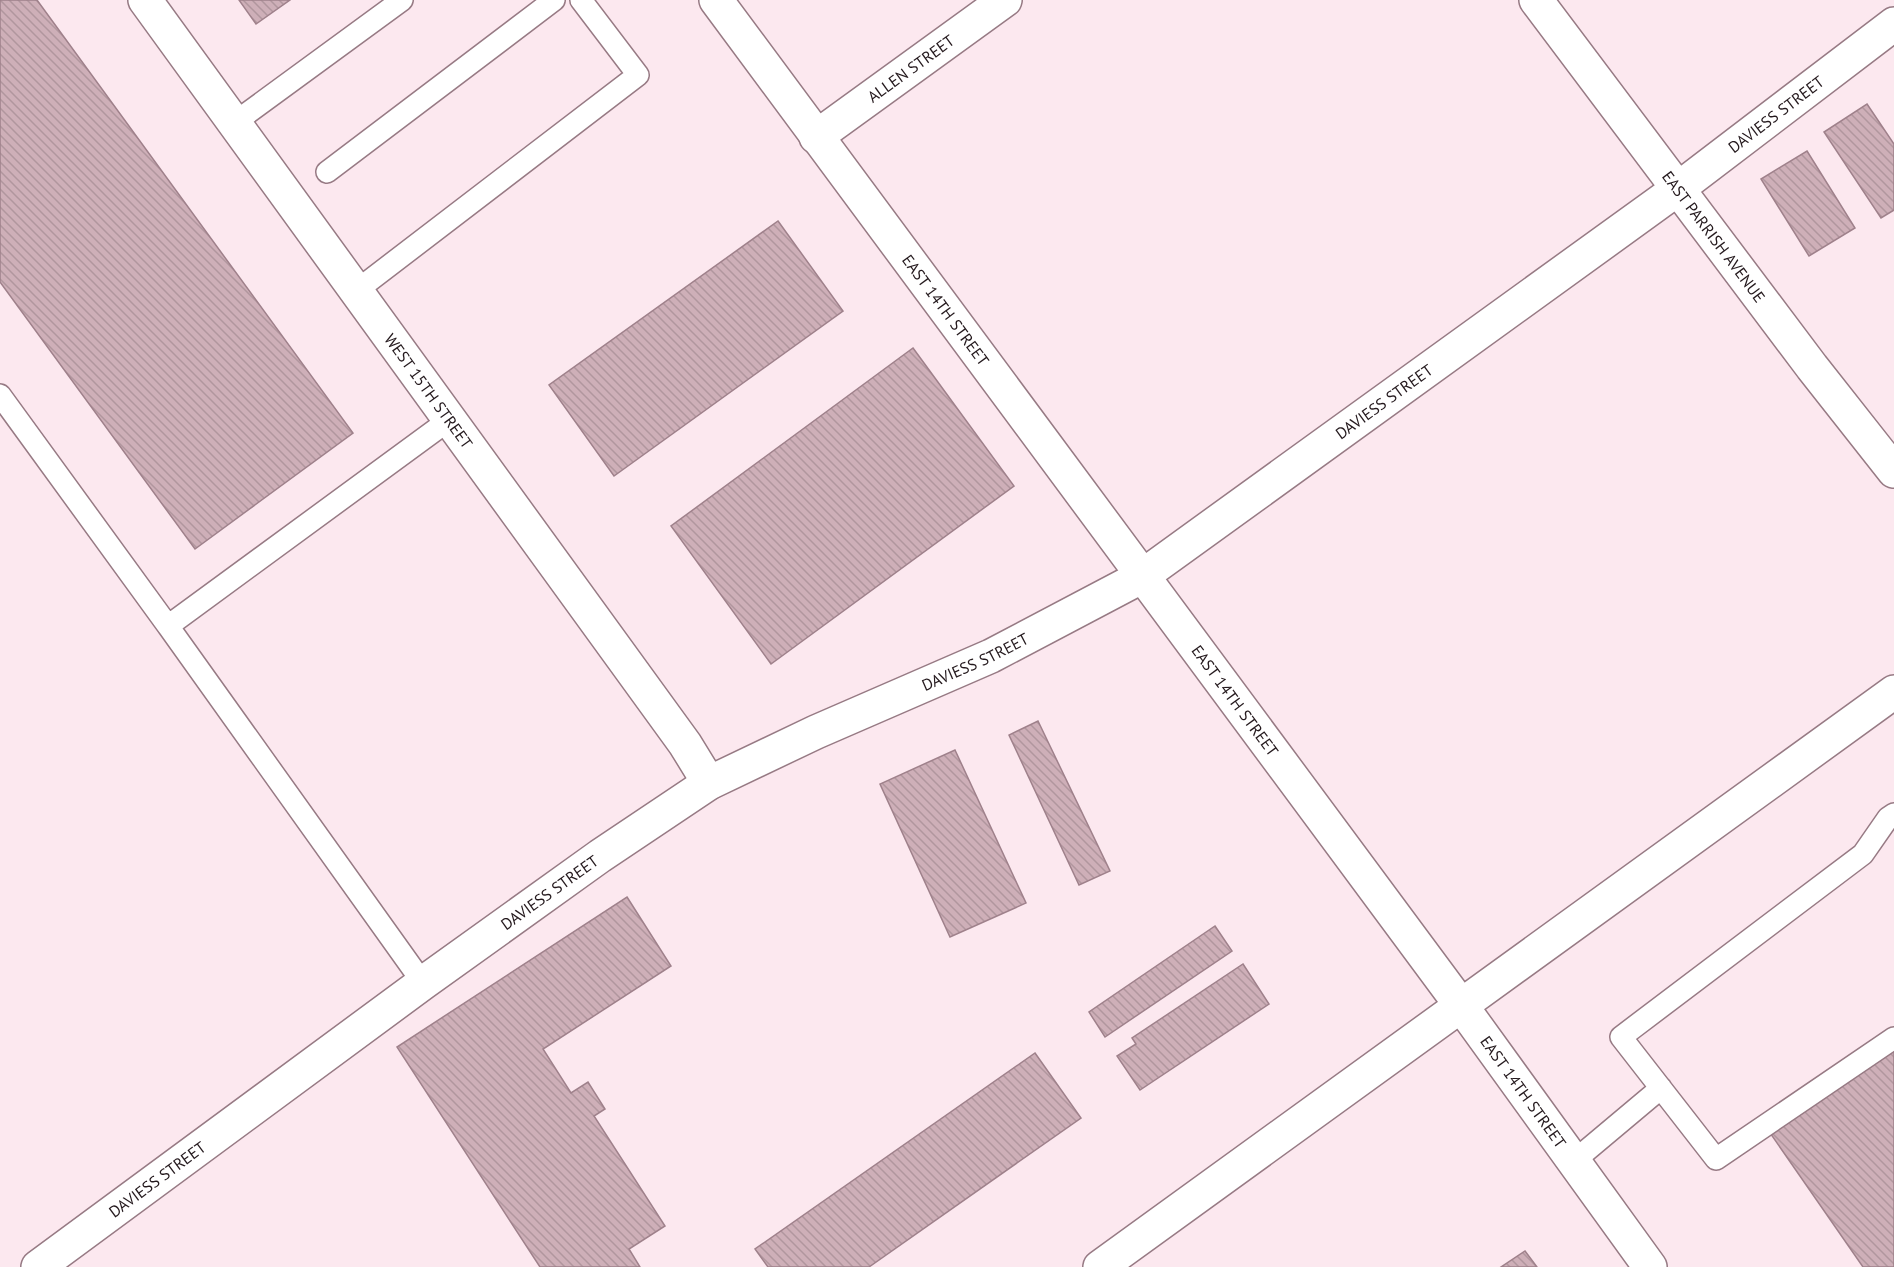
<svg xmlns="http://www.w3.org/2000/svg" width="1894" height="1267" viewBox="0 0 1894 1267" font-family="'PT Sans',sans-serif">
<defs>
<pattern id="building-back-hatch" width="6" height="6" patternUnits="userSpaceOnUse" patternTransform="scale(1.5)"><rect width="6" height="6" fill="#ceafb8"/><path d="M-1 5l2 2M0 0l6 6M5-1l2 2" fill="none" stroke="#b1969e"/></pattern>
</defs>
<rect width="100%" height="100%" fill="#fce8ef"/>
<path fill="url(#building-back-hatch)" stroke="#9f818b" stroke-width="1.5" d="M0,0h37l316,433 -158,116 -195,-267z
M239,0h51l-34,24z
M1867,104l27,40v66l-13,8 -57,-86z
M1807,151l48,77 -46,28 -48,-77z
M778,221l65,90 -229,165 -65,-91z
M913,348l101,138 -243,178 -100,-138z
M1038,721l72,150 -31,14 -70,-150z
M955,750l71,153 -76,34 -70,-153z
M627,897l44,69 -128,83 28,44 17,-11 17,27 -11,7 71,110 -36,23 11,18h-100l-143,-220z
M1215,926l17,25 -127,86 -16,-25z
M1243,964l26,40 -129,86 -23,-34 19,-12 -4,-6z
M1894,1042v225h-31l-95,-137z
M1035,1053l46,65 -212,149h-101l-13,-18z
M1525,1251l12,16h-36z"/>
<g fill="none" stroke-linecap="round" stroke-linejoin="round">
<g stroke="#977a84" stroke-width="24">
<path id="lane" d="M234,123l168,-123
M327,172l227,-172
M356,291l282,-216 -57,-75
M0,395l168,231
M1894,814l-6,4 -25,36 -242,183 95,122 178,-121
M423,983l-255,-357 281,-206
M1574,1161l87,-73"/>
</g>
<g stroke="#977a84" stroke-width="36">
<g id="street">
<path id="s1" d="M145,0l540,744 24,39"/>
<path id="s2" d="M716,0l744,1004 190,263"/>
<path id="s3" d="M816,137l189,-137"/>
<path id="s4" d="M38,1267l385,-284 177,-127 109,-73 107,-51 175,-76 150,-79 538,-389 215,-164"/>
</g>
</g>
<g stroke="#977a84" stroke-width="36">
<path id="secondary" d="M1100,1267l794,-575"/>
</g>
<g stroke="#977a84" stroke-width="36">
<g id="primary">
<path id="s5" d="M1536,0l276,367 82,104"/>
</g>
</g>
<use href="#lane" stroke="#fff" stroke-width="21"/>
<use href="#street" stroke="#fff" stroke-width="33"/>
<use href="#secondary" stroke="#fff" stroke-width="33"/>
<use href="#primary" stroke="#fff" stroke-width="33"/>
</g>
<g text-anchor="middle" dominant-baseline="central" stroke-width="5" stroke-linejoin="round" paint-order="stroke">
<g font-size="16" fill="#24191d" stroke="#fcfcfc">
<text stroke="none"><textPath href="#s3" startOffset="117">ALLEN STREET</textPath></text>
<text stroke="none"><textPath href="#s4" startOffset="2092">DAVIESS STREET</textPath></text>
<text stroke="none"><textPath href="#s5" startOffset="296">EAST PARRISH AVENUE</textPath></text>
<text stroke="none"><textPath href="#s2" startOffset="386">EAST 14TH STREET</textPath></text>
<text stroke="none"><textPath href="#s1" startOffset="483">WEST 15TH STREET</textPath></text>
<text stroke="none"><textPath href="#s4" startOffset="1606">DAVIESS STREET</textPath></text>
<text stroke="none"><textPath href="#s4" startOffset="1120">DAVIESS STREET</textPath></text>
<text stroke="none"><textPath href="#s2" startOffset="872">EAST 14TH STREET</textPath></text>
<text stroke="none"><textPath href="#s4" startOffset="634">DAVIESS STREET</textPath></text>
<text stroke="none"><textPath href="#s2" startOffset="1358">EAST 14TH STREET</textPath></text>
<text stroke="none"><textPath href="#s4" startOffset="148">DAVIESS STREET</textPath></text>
</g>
</g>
</svg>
